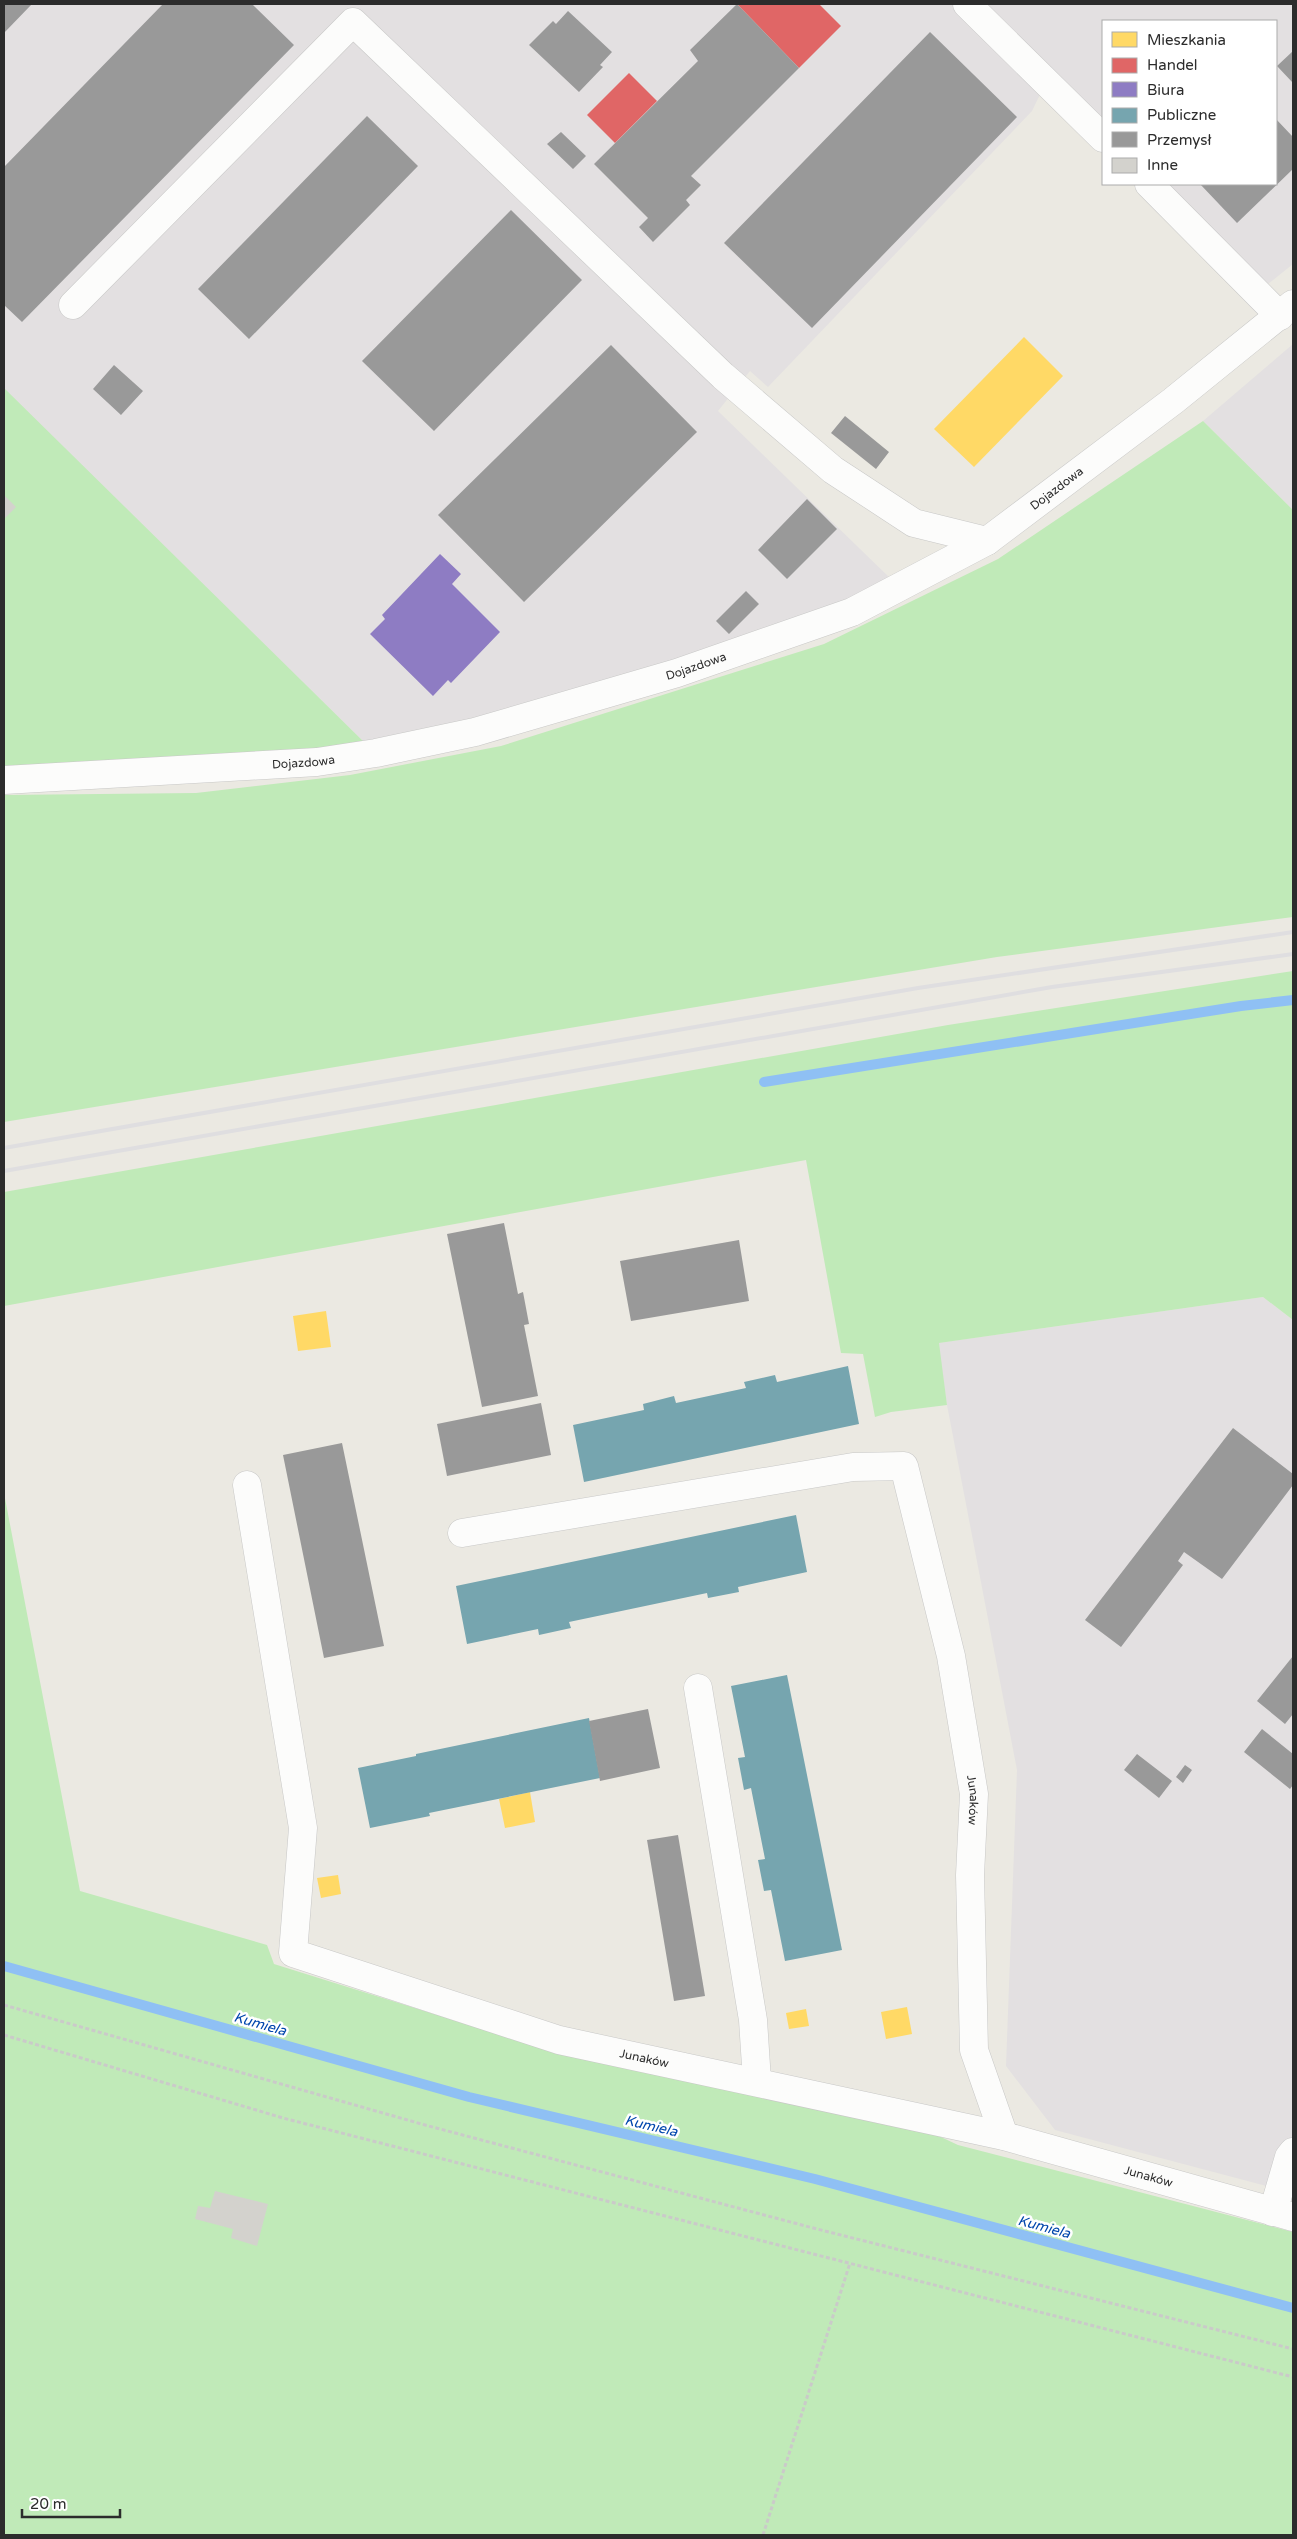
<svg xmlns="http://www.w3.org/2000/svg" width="1297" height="2539" viewBox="0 0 1297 2539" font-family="'Varela Round',sans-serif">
<rect width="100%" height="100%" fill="#ebe9e2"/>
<path fill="#e3e0e1" d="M4,4h1289v260l-35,28 -109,-108h127v-163h-173v117l-57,-56 -14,29 -264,276 -18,-16 -32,40 174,169 -59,29 -330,105 -137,30 -362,-355z
M1293,344v166l-90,-89z
M1263,1297l30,23v873l-238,-63 -49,-64 11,-296 -70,-365 -9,-62z"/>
<path fill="#c0eab8" d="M4,388l362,356 -31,7 -331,16z
M1203,421l90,89v407l-296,40 -993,165v-327l192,-2 154,-18 151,-29 323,-102 174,-85z
M1293,971v349l-30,-23 -324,46 8,62 -56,7 -16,5 -12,-63 -22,-1 -35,-193 -802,146v-114l944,-167z
M4,1493l76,398 187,54 7,19 288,90 366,77 30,14 335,87v303h-1289z"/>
<path fill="#ffd966" d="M1024,337l39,39 -89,91 -40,-38z
M326,1311l5,36 -33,4 -5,-35z
M530,1792l5,30 -30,6 -6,-29z
M338,1875l3,19 -20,4 -4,-20z
M907,2007l5,27 -26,5 -5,-27z
M806,2009l3,17 -20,3 -3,-16z"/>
<path fill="#e06666" d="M737,4h82l22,22 -42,42z
M629,73l28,28 -42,42 -28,-28z"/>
<path fill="#8e7cc3" d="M440,554l21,20 -9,10 48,48 -49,51 -3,-3 -15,16 -63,-62 15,-15 -3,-4z"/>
<path fill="#76a5af" d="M848,1366l11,58 -275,58 -11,-57 71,-15 -1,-6 31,-8 2,7 70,-15 -2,-6 31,-7 2,7z
M796,1515l11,57 -69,15 1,5 -31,6 -1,-5 -138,29 2,6 -32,7 -1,-6 -71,15 -11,-58z
M787,1675l55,275 -57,11 -14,-71 -7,1 -6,-31 7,-1 -14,-71 -7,2 -6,-32 7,-1 -14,-71z
M589,1718l11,60 -171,35 1,3 -60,12 -12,-60 58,-12v-2z"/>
<path fill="#999" d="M4,4h28l-28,29z
M163,4h89l42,41 -272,277 -18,-17v-138z
M737,4l62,64 -108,108 10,9 -15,15 4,5 -37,37 -14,-15 9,-9 -54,-54 104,-103 -8,-11z
M568,11l44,41 -12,13 3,2 -24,25 -50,-47 24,-24 3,3z
M930,32l87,85 -205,211 -88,-85z
M1293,51v32l-16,-17z
M367,116l51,50 -169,173 -51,-50z
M1276,119l17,18v32l-56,54 -37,-39h76z
M561,132l25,24 -13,13 -26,-25z
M511,210l71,70 -148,151 -72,-70z
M611,345l86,87 -173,170 -86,-87z
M114,365l29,26 -22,24 -28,-26z
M845,416l44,36 -13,17 -45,-36z
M807,499l30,30 -50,50 -29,-29z
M746,591l13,13 -30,30 -13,-13z
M504,1223l14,71 5,-2 6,32 -5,1 14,71 -56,11 -35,-173z
M739,1240l10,61 -118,20 -11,-60z
M541,1403l10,52 -104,21 -10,-52z
M1233,1428l60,46v11l-71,94 -38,-27 -6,9 5,4 -62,82 -36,-27z
M342,1443l42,203 -60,12 -41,-203z
M1293,1656v58l-8,10 -28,-23z
M648,1709l12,59 -60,13 -11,-60z
M1262,1729l31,25v31l-3,4 -46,-37z
M1137,1754l35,27 -13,17 -35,-28z
M1185,1765l7,5 -9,13 -7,-6z
M678,1835l27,161 -31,5 -27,-161z"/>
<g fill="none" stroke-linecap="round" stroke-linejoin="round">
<path stroke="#8fc0f4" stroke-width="10" d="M764,1082l477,-76 52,-6
M4,1966l465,131 346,82 478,129"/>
</g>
<path fill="#d3d2cd" d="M4,495l12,12 -12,12z
M215,2191l53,13 -11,42 -26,-8 2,-9 -38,-10 3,-13 12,2z"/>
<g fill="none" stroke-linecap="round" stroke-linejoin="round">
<g stroke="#c8c8c7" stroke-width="29">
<g id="minor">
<path d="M967,4l136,134"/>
<path d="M1149,184l131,132"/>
<path d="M73,305l280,-283 370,354 110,94 81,53 73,18"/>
<path id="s1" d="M4,780l313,-18 59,-9 99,-21 202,-59 175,-61 135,-71 186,-140 120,-97"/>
<path id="s2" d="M247,1485l56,343 -10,125 266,87 445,96 289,81"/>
<path id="s3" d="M462,1533l391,-66 51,-1 47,190 23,138 -4,81 4,175 30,86"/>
<path d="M698,1688l55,332 4,61"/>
<path d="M1273,2212l16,-55 4,-5"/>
</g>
</g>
<path stroke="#cacac9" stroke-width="3" stroke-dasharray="4 2.5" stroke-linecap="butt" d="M4,2005l421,120 392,104 476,120
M4,2035l279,83 1010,259
M763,2535l87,-272"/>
<use href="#minor" stroke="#fcfcfb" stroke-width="28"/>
<path stroke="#dfdee0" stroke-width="4" d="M4,1148l914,-160 375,-56
M4,1171l1048,-184 241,-33"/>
</g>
<g text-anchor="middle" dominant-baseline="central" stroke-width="5" stroke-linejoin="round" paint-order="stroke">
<g font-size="12" fill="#2c2c2c" stroke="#fff">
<text stroke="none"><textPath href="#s1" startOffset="1110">Dojazdowa</textPath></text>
<text stroke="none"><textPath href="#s1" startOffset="705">Dojazdowa</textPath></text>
<text stroke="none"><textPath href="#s1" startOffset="300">Dojazdowa</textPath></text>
<text stroke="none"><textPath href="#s3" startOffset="789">Junaków</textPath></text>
<text stroke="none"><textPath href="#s2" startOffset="840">Junaków</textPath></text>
<text stroke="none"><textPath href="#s2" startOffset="1358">Junaków</textPath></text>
</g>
<g font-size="14" font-style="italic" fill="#0046ad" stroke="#fff">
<text transform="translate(260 2024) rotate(16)">Kumiela</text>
<text transform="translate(651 2126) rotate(13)">Kumiela</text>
<text transform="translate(1044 2227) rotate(15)">Kumiela</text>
</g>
</g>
<rect width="1297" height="2539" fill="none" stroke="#2c2c2c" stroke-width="10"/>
<rect x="1102" y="20" width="175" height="165" fill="#ffffff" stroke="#ababab"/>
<rect x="1112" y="32" width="25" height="15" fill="#ffd966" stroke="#ababab"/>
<text x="1147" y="45" font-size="15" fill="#2c2c2c">Mieszkania</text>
<rect x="1112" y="58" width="25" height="15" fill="#e06666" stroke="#ababab"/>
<text x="1147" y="70" font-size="15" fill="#2c2c2c">Handel</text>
<rect x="1112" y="82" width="25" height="15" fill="#8e7cc3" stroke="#ababab"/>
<text x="1147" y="95" font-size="15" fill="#2c2c2c">Biura</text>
<rect x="1112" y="108" width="25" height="15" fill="#76a5af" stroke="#ababab"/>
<text x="1147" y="120" font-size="15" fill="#2c2c2c">Publiczne</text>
<rect x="1112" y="132" width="25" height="15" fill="#999999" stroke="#ababab"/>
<text x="1147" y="145" font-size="15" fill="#2c2c2c">Przemysł</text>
<rect x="1112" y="158" width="25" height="15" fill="#d3d2cd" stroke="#ababab"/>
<text x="1147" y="170" font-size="15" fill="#2c2c2c">Inne</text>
<path d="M22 2509v8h98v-8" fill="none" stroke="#2c2c2c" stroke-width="2.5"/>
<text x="30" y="2509" font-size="15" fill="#2c2c2c" stroke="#ffffff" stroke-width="4" paint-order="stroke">20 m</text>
</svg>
